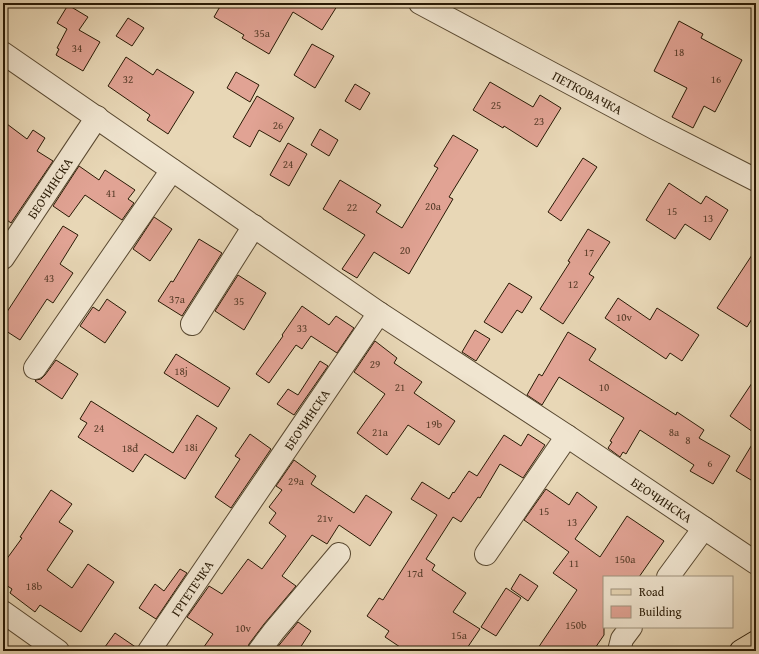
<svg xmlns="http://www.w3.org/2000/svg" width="759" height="654" viewBox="0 0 759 654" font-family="'Gentium Book Plus',serif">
<rect width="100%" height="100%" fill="#e8d7b6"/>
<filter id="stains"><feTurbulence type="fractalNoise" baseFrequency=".005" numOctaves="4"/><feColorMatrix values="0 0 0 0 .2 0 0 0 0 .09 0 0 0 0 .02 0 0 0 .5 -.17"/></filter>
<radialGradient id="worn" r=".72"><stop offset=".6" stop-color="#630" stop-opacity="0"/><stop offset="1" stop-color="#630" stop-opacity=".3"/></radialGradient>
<path fill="#e1a394" stroke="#291a05" d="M222,3h117l-17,27 -29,-18 -24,42 -27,-16 2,-3 -30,-18z
M68,5l20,12 -9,13 21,12 -17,29 -27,-16 3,-6 -2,-1 10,-19 -10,-6z
M128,18l16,10 -12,18 -16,-10z
M679,21l24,13 -2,4 41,22 -27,52 -11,-6 -11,22 -21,-11 15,-29 -33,-17z
M312,44l22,12 -19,32 -21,-13z
M126,57l27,18 4,-6 37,23 -26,42 -21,-14 3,-5 -42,-29z
M236,72l23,13 -9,17 -23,-14z
M490,82l43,25 7,-12 21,13 -24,39 -33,-21 -1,2 -30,-18z
M355,84l15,9 -10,17 -15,-9z
M257,96l37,22 -14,24 -21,-12 -9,17 -17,-10z
M3,121l24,18 6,-9 12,8 -8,13 16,10 -42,62 -8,-6z
M320,129l18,11 -9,16 -18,-11z
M453,135l25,15 -29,47 4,2 -44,75 -35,-22 -17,26 -15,-9 23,-34 -42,-26 17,-29 41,25 -5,7 26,16 36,-60 -4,-2z
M288,143l19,11 -18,32 -19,-11z
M583,158l14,9 -36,54 -13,-9z
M79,166l20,14 6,-10 30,20 -7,9 6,4 -12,17 -37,-25 -16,22 -16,-11z
M669,183l32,21 5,-8 22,14 -18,30 -25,-16 -10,15 -29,-19z
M154,217l18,12 -22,32 -17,-12z
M63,226l15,9 -18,29 13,9 -20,30 -6,-4 -27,41 -17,-11v-11z
M588,229l22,13 -21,32 5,3 -31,47 -23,-15 30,-47 -2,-1z
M199,239l23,14 -40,63 -24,-15 13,-20 2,1z
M756,249v63l-9,15 -30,-19z
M238,275l28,18 -22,37 -29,-19z
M509,283l23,14 -10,16 -5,-3 -15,23 -18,-11z
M618,298l32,22 7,-12 42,27 -17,26 -12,-8 -4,6 -61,-41z
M107,299l19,13 -21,31 -25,-17 13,-19 6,4z
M302,306l27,19 7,-9 18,12 -17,25 -26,-17 -9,13 -6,-4 -27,38 -13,-9 27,-38 -1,-1z
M475,330l15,9 -14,22 -14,-9z
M568,332l28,17 -7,11 87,55 1,-3 27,18 -5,8 31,18 -17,28 -23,-13 4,-6 -54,-35 -14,24 -3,-2 -3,5 -12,-9 4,-6 -2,-1 14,-23 -65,-41 -17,28 -15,-10 12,-21 3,2z
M375,341l22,17 -3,5 28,19 -8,11 41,28 -16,24 -31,-20 -21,30 -30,-22 28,-39 -31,-22z
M176,354l54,34 -12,19 -54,-34z
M56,360l22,14 -16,25 -27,-18 1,-1 5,-1 4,-4z
M320,361l8,5 -34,49 -17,-11 11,-15 10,6z
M756,377v57l-26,-18z
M91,401l82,52 24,-38 20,13 -32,51 -40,-25 -12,18 -55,-35 9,-14 -7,-4z
M250,434l21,15 -40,59 -16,-11 25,-38 -5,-3z
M528,434l17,11 -22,33 -23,-14 -20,34 -2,-1 -17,25 -8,-5 -27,42 9,6 -3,5 34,23 -13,19 27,17 -15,22h-59l-21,-14 4,-6 -22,-15 12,-18 4,2 54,-85 -26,-16 11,-17 27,17 4,-7 1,1 15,-22 8,5 27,-41 17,11z
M756,438v45l-20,-12z
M294,460l22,16 -5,8 43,29 12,-18 26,17 -22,34 -31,-21 -12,19 -15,-9 -30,41 14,10 -32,38 -15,20 -2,7h-46l12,-17 -26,-17 22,-31 13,8 26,-35 14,10 24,-33 -17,-13 7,-10 -7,-6 13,-17 -6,-4z
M546,489l23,16 8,-13 20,15 -22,32 25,18 27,-41 37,25 -25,36h-35v58l-11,16h-57l41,-61 -24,-17 16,-21 -45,-32z
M51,490l21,14 -13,18 14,9 -26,39 25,18 16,-24 26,18 -33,50 -41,-27 -5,7 -25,-19 2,-4 -9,-6v-19l19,-26 -2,-1z
M180,569l7,4 -31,46 -17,-11 16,-24 9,7z
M520,574l18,12 -10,15 -17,-12z
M506,588l15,10 -25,38 -15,-9z
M298,622l13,9 -13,20h-20l-2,-2z
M115,633l22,15v3h-35z"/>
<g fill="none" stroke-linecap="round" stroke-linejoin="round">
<g stroke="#594931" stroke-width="24">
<g id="minor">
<path id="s1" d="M420,3l236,126 100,51"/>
<path id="s2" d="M3,53l376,260 188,123 189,127"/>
<path id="s3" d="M3,258l94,-141"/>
<path d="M192,324l62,-98"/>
<path d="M35,368l137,-198"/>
<path d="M486,554l81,-118"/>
<path d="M668,577l36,-49"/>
<path d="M3,612l55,39"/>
<path id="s4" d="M149,651l230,-338"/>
<path d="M259,651l15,-20 65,-77"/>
<path d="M619,651l3,-12 9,-12"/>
</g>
</g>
<g stroke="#291a05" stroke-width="24">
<path id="major" d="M741,651l15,-9"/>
</g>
<use href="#minor" stroke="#f0e5d0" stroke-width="22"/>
<use href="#major" stroke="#e8d7b6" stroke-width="22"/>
</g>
<g text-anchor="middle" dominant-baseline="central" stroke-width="3" stroke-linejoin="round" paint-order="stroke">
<g font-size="11" fill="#573c29">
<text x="262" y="33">35a</text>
<text x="77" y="48">34</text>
<text x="679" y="52">18</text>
<text x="128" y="79">32</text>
<text x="716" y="79">16</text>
<text x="496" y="105">25</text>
<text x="539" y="121">23</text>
<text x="278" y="125">26</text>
<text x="288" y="164">24</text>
<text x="111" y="193">41</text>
<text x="433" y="206">20a</text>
<text x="352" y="207">22</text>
<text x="672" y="211">15</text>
<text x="708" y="218">13</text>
<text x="405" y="250">20</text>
<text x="589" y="252">17</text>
<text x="49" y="278">43</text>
<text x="573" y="284">12</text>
<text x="177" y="299">37a</text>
<text x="239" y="301">35</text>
<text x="624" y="317">10v</text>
<text x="302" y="328">33</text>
<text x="375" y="364">29</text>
<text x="181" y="371">18j</text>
<text x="400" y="387">21</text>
<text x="604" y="387">10</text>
<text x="434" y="424">19b</text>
<text x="99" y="428">24</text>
<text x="380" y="432">21a</text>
<text x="674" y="432">8a</text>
<text x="688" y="440">8</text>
<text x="191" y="447">18i</text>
<text x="130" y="448">18đ</text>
<text x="710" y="463">6</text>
<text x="296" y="481">29a</text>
<text x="544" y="511">15</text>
<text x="325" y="518">21v</text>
<text x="572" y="522">13</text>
<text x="625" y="559">150a</text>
<text x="574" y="563">11</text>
<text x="415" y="573">17d</text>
<text x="34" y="586">18b</text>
<text x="576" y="625">150b</text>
<text x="243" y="628">10v</text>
<text x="459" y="635">15a</text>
</g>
<g font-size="13" fill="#291a05" stroke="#f0e5d0">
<text stroke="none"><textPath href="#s1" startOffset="190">ПЕТКОВАЧКА</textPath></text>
<text stroke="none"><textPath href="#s3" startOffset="84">БЕОЧИНСКА</textPath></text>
<text stroke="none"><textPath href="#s4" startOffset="280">БЕОЧИНСКА</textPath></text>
<text stroke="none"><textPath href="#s2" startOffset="796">БЕОЧИНСКА</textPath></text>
<text stroke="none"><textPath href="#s4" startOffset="76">ГРГЕТЕЧКА</textPath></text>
</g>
</g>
<rect width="759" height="654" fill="none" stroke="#e8d7b6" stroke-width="16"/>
<rect x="4" y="4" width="751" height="646" fill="none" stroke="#291a05" stroke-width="2"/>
<rect x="8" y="8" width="743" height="638" fill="none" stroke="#291a05"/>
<rect x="603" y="576" width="130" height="52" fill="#f0e5d0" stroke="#a0947f"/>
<rect x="611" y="589" width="20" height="6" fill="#e8d7b6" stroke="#a0947f"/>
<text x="639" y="596" font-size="12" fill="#291a05">Road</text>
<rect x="611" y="606" width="20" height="12" fill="#e1a394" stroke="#a0947f"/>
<text x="639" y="616" font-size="12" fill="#291a05">Building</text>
<rect width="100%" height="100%" filter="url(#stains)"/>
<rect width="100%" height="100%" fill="url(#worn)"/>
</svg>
